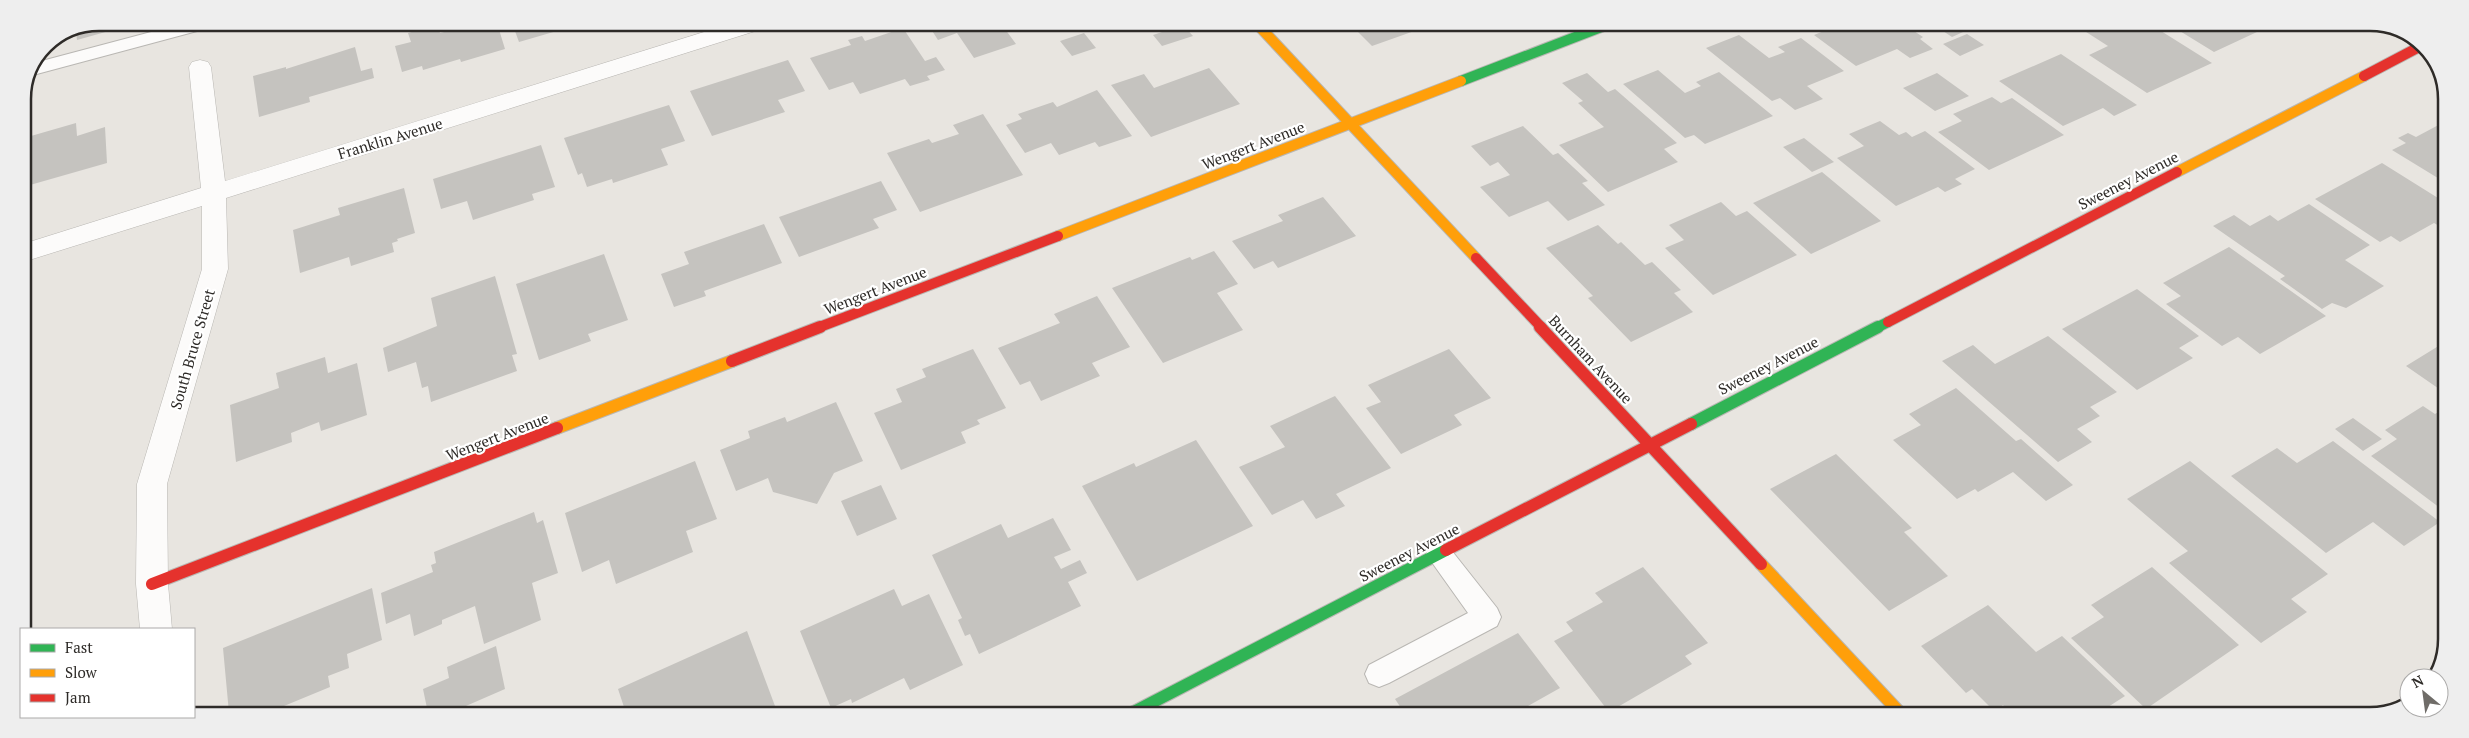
<svg xmlns="http://www.w3.org/2000/svg" width="2469" height="738" viewBox="0 0 2469 738" font-family="'PT Serif',serif">
<rect width="100%" height="100%" fill="#e8e5e0"/>
<path fill="#c5c3bf" d="M99,22l15,1 -5,1v7l-32,9 -1,-8z
M482,23h15l8,26 -44,13 -1,-3 -37,11 -1,-4 -20,6 -7,-26 16,-4 -3,-9 29,-8 3,8z
M512,23h69v1l-62,18z
M927,23l95,1 -17,5 11,15 -42,14 -17,-25 -19,7z
M1359,24h56l5,5 -48,17 -19,-19z
M1183,25l10,11 -31,10 -9,-11z
M1857,25h48l18,12 -3,2 13,10 -23,9 -13,-9 -41,17 -42,-31 22,-9 7,5z
M1922,25h44l6,3 -20,9 -12,-8 -7,3z
M2096,25h46l5,3 6,-2 59,37 -65,30 -58,-38 19,-9 -25,-16z
M2170,25h102l-58,27z
M903,28l22,33 11,-4 9,13 -18,6 3,4 -20,6 -5,-7 -45,15 -7,-12 -24,8 -19,-32 41,-13 -3,-5 14,-4 3,5z
M1084,33l12,15 -24,8 -12,-15z
M1967,34l17,11 -24,11 -17,-12z
M1739,35l30,23 16,-6 -7,-5 23,-9 43,33 -37,15 16,13 -28,11 -15,-12 -8,3 -66,-53z
M63,37v6l-16,5v-4z
M355,47l6,24 11,-3 2,10 -65,19 1,5 -51,15 -6,-41 33,-9v2z
M2061,54l76,51 -23,11 -11,-8 -40,18 -64,-45z
M788,60l17,31 -27,9 7,12 -73,24 -22,-45z
M1209,68l31,36 -89,33 -40,-52 33,-11 10,14z
M1658,70l27,23 16,-7 -5,-4 23,-10 54,44 -68,28 -11,-9 -9,3 -62,-54z
M1587,73l21,19 7,-3 62,54 -13,6 14,13 -70,30 -49,-47 45,-18 -26,-24 5,-2 -21,-18z
M1937,73l32,23 -34,15 -32,-23z
M1097,90l35,46 -33,11 -4,-5 -36,13 -8,-12 -26,10 -19,-28 16,-6 -4,-5 35,-12 4,5z
M1992,97l9,6 11,-5 52,37 -75,35 -51,-38 24,-11 -9,-7z
M669,105l16,36 -24,8 7,16 -55,18 -1,-4 -25,8 -5,-14 -4,2 -14,-37z
M983,114l40,61 -103,37 -33,-59 42,-14 3,4 27,-9 -6,-9z
M1880,121l19,14 7,-3 6,5 13,-6 50,38 -20,10 7,5 -17,8 -7,-5 -42,19 -59,-48 27,-12 -15,-12z
M2446,121v62l-54,-33 14,-7 -8,-5 10,-5 8,4z
M76,123l1,13 28,-9 2,36 -84,24v-36l8,-2v-13z
M1523,126l30,29 5,-2 30,28 -6,2 23,22 -37,16 -20,-20 -39,16 -29,-30 30,-12 -12,-13 -8,4 -19,-20z
M1804,138l30,24 -22,10 -29,-25z
M541,145l14,42 -23,7 2,6 -61,20 -6,-19 -26,8 -8,-30z
M2382,163l64,40v27l-12,-7 -34,19 -9,-6 -11,6 -65,-43z
M1822,172l59,49 -70,33 -58,-51z
M881,181l16,29 -24,9 6,9 -80,29 -20,-40z
M404,188l11,45 -18,6 1,2 -6,2 2,9 -43,14 -2,-9 -49,16 -7,-43 47,-15 -2,-7z
M1323,197l33,39 -78,32 -5,-7 -19,8 -22,-28 51,-20 -5,-6z
M1721,202l15,14 11,-5 50,44 -84,40 -48,-47 19,-8 -15,-15z
M2309,204l61,41 -25,15 39,26 -38,22 -14,-5 -10,6 -42,-30 5,-3 -72,-50 21,-11 16,11 20,-11 8,6z
M764,224l18,39 -78,28 2,5 -32,11 -13,-33 28,-10 -5,-12z
M1598,225l20,19 3,-2 24,23 7,-3 29,28 -7,3 19,19 -62,30 -43,-44 5,-2 -47,-48z
M2229,247l97,69 -66,38 -22,-17 -16,9 -56,-42 15,-8 -18,-13z
M1214,251l24,33 -21,9 26,37 -80,33 -51,-75 78,-31 2,3z
M604,254l24,66 -40,14 3,7 -52,19 -23,-76z
M495,276l22,78 -5,1 5,16 -86,31 -3,-16 -6,2 -6,-26 -28,10 -5,-24 54,-22 -6,-28z
M2137,289l62,47 -20,12 14,10 -56,32 -75,-61z
M1097,296l33,51 -38,16 8,13 -59,25 -11,-20 -10,4 -22,-37 62,-25 -6,-9z
M30,310v49l-7,2v-48z
M2048,336l69,56 -27,15 10,9 -23,13 15,13 -34,20 -116,-101 31,-16 22,19z
M2445,342v51l-39,-27z
M973,349l33,59 -29,12 3,4 -19,8 5,11 -65,27 -27,-57 28,-11 -6,-13 30,-12 -4,-8z
M1449,349l42,49 -37,17 8,10 -61,29 -35,-46 15,-6 -13,-17z
M325,357l3,16 29,-10 10,52 -46,16 -2,-9 -28,11 1,9 -56,20 -6,-57 49,-17 -3,-15z
M1956,388l60,53 5,-2 52,46 -27,16 -33,-29 -35,20 -3,-3 -18,10 -64,-59 28,-15 -12,-11z
M1335,396l56,72 -55,26 9,12 -29,13 -13,-19 -31,15 -33,-48 46,-20 -15,-21z
M836,402l27,59 -29,12 -17,31 -44,-12 -5,-14 -32,13 -16,-41 30,-12 -2,-7 37,-14 2,5z
M2423,406l12,8 10,-6 -1,103 -73,-55 26,-17 -12,-9z
M2353,418l29,21 -19,12 -28,-22z
M1196,440l57,86 -116,55 -55,-95 52,-23 2,4z
M2333,441l107,81 -36,24 -31,-24 -47,31 -95,-77 46,-28 20,15z
M1836,454l76,74 -8,4 44,44 -59,35 -119,-122z
M695,461l22,58 -31,12 7,21 -77,32 -7,-24 -27,12 -17,-59z
M2190,461l138,113 -37,25 16,13 -46,31 -92,-80 19,-12 -61,-52z
M881,485l16,34 -40,17 -16,-35z
M534,512l3,11 6,-3 15,53 -26,10 9,37 -57,24 -9,-38 -33,14v4l-28,12 -4,-22 -24,10 -5,-31 52,-21 -2,-7 5,-2 -2,-11z
M1053,518l18,32 -17,7 7,12 19,-9 7,13 -19,9 13,24 -102,48 -9,-20 -5,2 -7,-16 4,-2 -30,-63 69,-31 7,14z
M1643,567l65,76 -23,13 7,8 -83,48 -55,-71 19,-10 -7,-9 37,-20 -8,-9z
M2152,567l87,78 -93,64 -75,-71 33,-21 -13,-12z
M372,588l10,52 -35,14 2,14 -21,8 2,11 -63,26h-38l-6,-65z
M894,589l8,17 27,-12 34,71 -53,25 -6,-12 -52,25 -1,-4 -20,9 -31,-77z
M1988,605l48,47 26,-16 63,60 -17,11 8,8h-104l-9,-10 -9,6 -22,-22 -6,4 -45,-47z
M747,631l31,83 -152,-1 -8,-24z
M1518,633l42,55 -32,18 6,9 -129,-1 -10,-15z
M496,646l9,43 -46,20 1,4h-32l-5,-24 26,-11 -2,-11z"/>
<g fill="none" stroke-linecap="round" stroke-linejoin="round">
<g stroke="#b9b7b3" stroke-width="2">
<path id="lane" d="M185,23h29l-2,4 -179,48 5,-13z
M1439,543l9,3 49,62 4,9 -4,9 -108,57 -10,4 -10,-4 -4,-9 4,-9 99,-52 -42,-59 4,-8z"/>
</g>
<g stroke="#b9b7b3" stroke-width="1">
<path id="street" d="M733,23h35l-3,5 -539,170 2,71 -61,215 1,100 4,45h-32l-4,-45 1,-100 65,-215v-63l-179,56v-18l178,-56 -12,-121 3,-5 8,-2 8,2 3,5 14,114z"/>
</g>
<g stroke="#b9b7b3" stroke-width="12">
<path id="fast-far1" d="M1461,81l148,-57
M1876,328l12,-6"/>
</g>
<g stroke="#b9b7b3" stroke-width="14">
<path id="fast" d="M1691,424l187,-97
M1130,714l316,-164"/>
</g>
<g stroke="#b9b7b3" stroke-width="12">
<path id="slow-far1" d="M1257,24l219,234
M2177,172l187,-96
M1058,236l403,-155"/>
</g>
<g stroke="#b9b7b3" stroke-width="14">
<path id="slow" d="M557,428l175,-67
M1761,564l141,151"/>
</g>
<g stroke="#b9b7b3" stroke-width="12">
<path id="jam-far1" d="M2364,76l57,-30
M1476,258l66,70
M1888,322l289,-150
M817,328l241,-92"/>
</g>
<g stroke="#b9b7b3" stroke-width="14">
<path id="jam" d="M1540,327l221,237
M732,361l88,-34
M1446,550l245,-126
M152,584l405,-156"/>
</g>
<use href="#lane" fill="#fcfbfa" fill-rule="evenodd"/>
<use href="#street" fill="#fcfbfa" fill-rule="evenodd"/>
<use href="#fast-far1" stroke="#30b455" stroke-width="10"/>
<use href="#fast" stroke="#30b455" stroke-width="12"/>
<use href="#slow-far1" stroke="#ff9f0a" stroke-width="10"/>
<use href="#slow" stroke="#ff9f0a" stroke-width="12"/>
<use href="#jam-far1" stroke="#e5322d" stroke-width="10"/>
<use href="#jam" stroke="#e5322d" stroke-width="12"/>
</g>
<g text-anchor="middle" dominant-baseline="central" stroke-width="4.5" stroke-linejoin="round" paint-order="stroke">
<g font-size="15" fill="#2e2b28" stroke="#fff">
<text transform="translate(390 138) rotate(-17)">Franklin Avenue</text>
<text transform="translate(1253 145) rotate(-21)">Wengert Avenue</text>
<text transform="translate(2128 180) rotate(-27)">Sweeney Avenue</text>
<text transform="translate(875 290) rotate(-21)">Wengert Avenue</text>
<text transform="translate(192 349) rotate(-74)">South Bruce Street</text>
<text transform="translate(1591 359) rotate(47)">Burnham Avenue</text>
<text transform="translate(1768 365) rotate(-27)">Sweeney Avenue</text>
<text transform="translate(497 436) rotate(-21)">Wengert Avenue</text>
<text transform="translate(1409 552) rotate(-27)">Sweeney Avenue</text>
</g>
</g>
<path d="M0 0H2469V738H0ZM99 31H2370A68 68 0 0 1 2438 99V639A68 68 0 0 1 2370 707H99A68 68 0 0 1 31 639V99A68 68 0 0 1 99 31Z" fill="#eee" fill-rule="evenodd"/>
<path fill="none" stroke="#2e2b28" stroke-width="2.5" d="M99 31H2370A68 68 0 0 1 2438 99V639A68 68 0 0 1 2370 707H99A68 68 0 0 1 31 639V99A68 68 0 0 1 99 31Z"/>
<rect x="20" y="628" width="175" height="90" fill="#ffffff" stroke="#abaaa9"/>
<rect x="30" y="644" width="25" height="8" fill="#30b455" stroke="#abaaa9"/>
<text x="65" y="653" font-size="15" fill="#2e2b28">Fast</text>
<rect x="30" y="669" width="25" height="8" fill="#ff9f0a" stroke="#abaaa9"/>
<text x="65" y="678" font-size="15" fill="#2e2b28">Slow</text>
<rect x="30" y="694" width="25" height="8" fill="#e5322d" stroke="#abaaa9"/>
<text x="65" y="703" font-size="15" fill="#2e2b28">Jam</text>
<g transform="translate(2424 693) rotate(331)"><circle r="24" fill="#ffffff" stroke="#abaaa9"/>
<path d="M0-4L9 19L0 12L-9 19Z" fill="#6f6c68"/>
<text y="-8" font-size="14" font-weight="bold" text-anchor="middle" fill="#2e2b28">N</text>
</g>
</svg>
